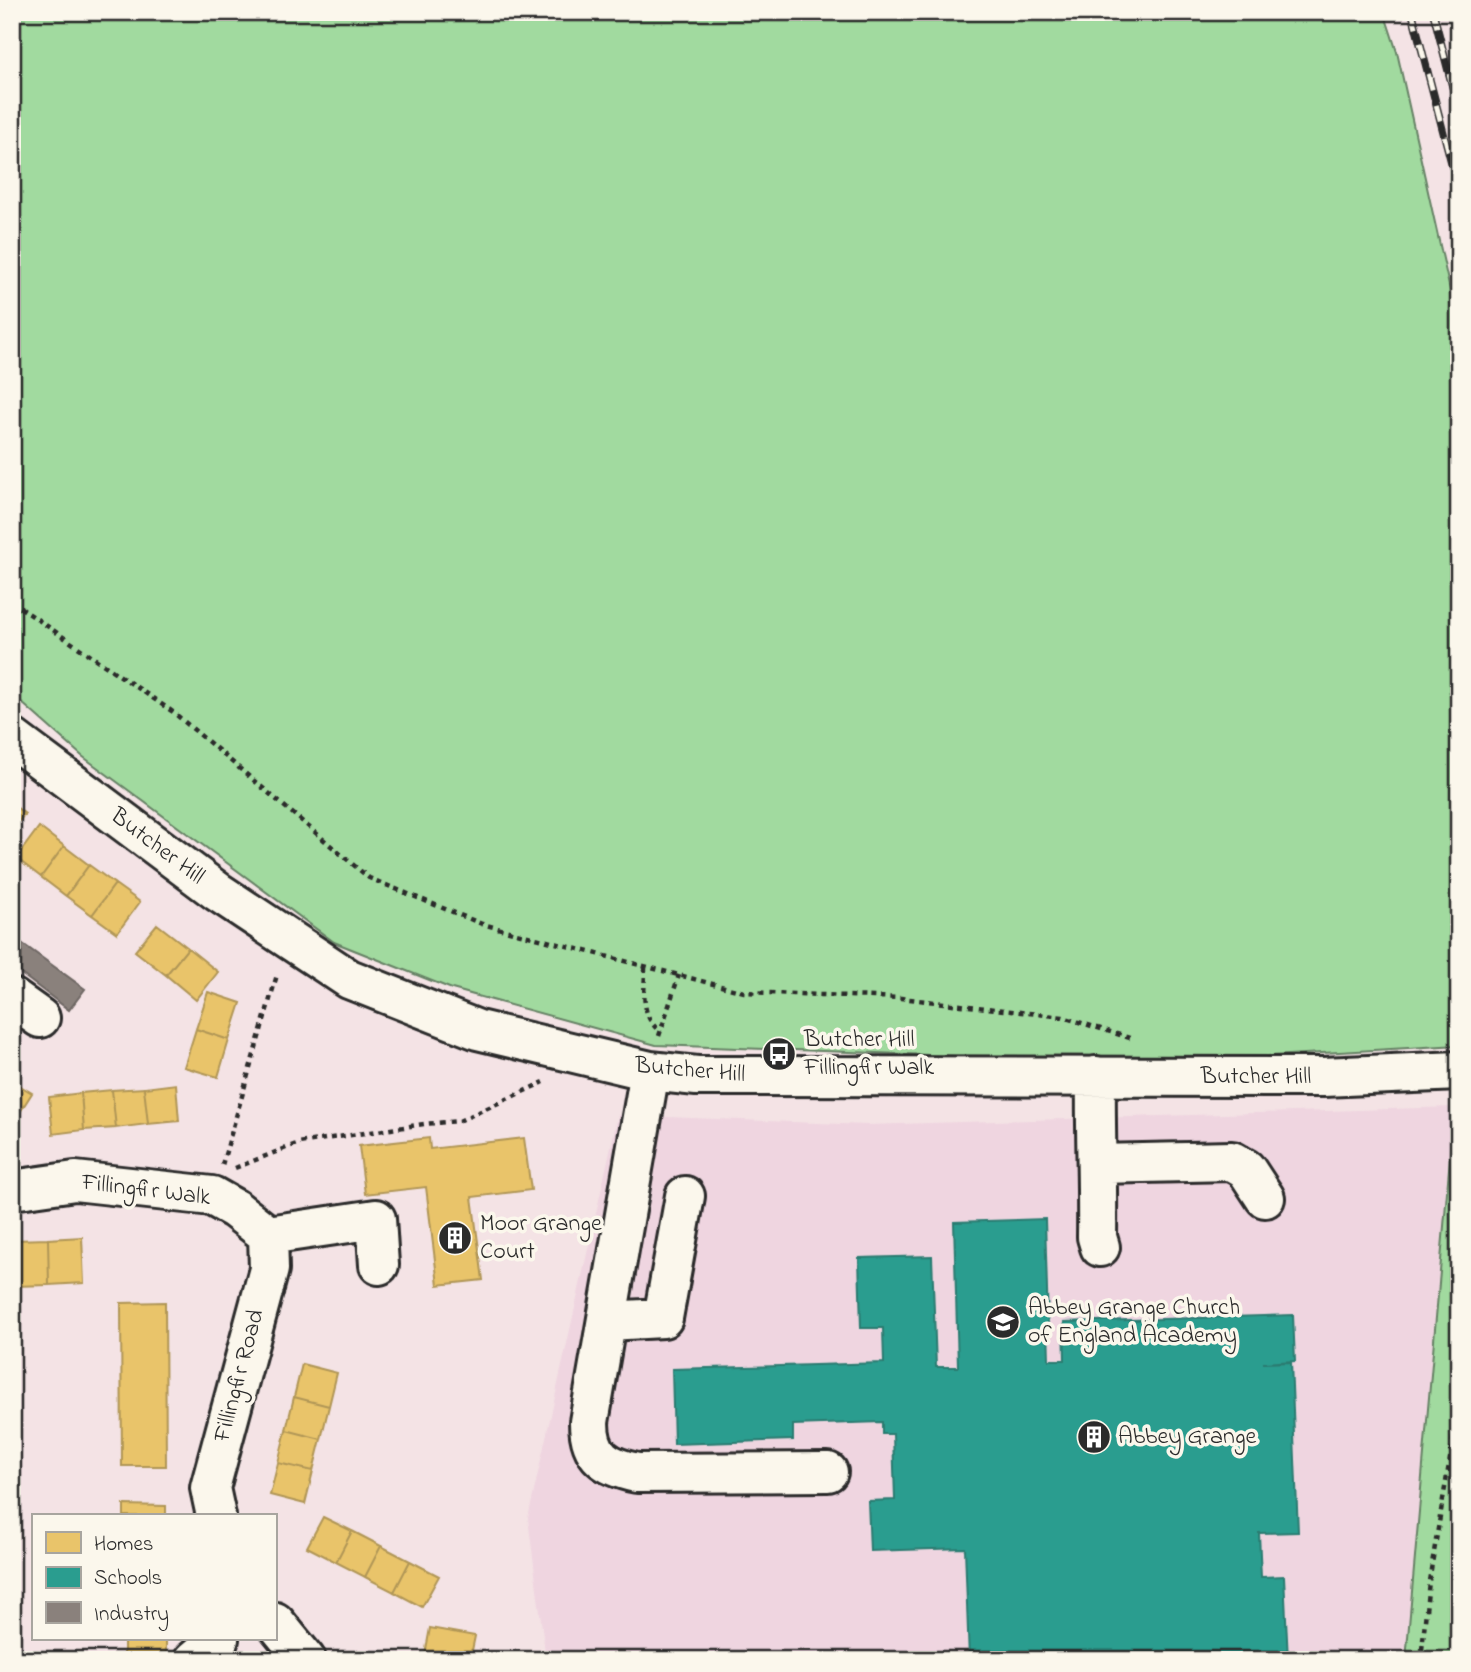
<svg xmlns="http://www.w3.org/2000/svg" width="1471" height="1672" viewBox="0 0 1471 1672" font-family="'Indie Flower',sans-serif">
<rect width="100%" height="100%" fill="#f4e3e5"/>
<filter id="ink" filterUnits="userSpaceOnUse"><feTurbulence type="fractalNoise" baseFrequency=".0143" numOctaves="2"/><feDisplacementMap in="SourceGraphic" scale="14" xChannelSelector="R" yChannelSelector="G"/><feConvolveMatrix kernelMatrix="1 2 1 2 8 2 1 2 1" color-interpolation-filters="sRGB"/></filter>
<g filter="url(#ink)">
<path fill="#efd5e0" d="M1454,1107l-48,553h-860l-18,-142 90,-403 249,10z"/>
<path fill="#a1da9f" stroke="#668265" stroke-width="2" d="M12,12h1372l13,40 62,279v714l-311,18 -492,-18 -204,-56 -118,-47 -252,-186 -70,-62z
M1456,1089h3v571h-53z"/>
<path fill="#e9c46a" stroke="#b09657" stroke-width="2" d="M12,804l13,10 -13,15z
M39,827l25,19 -23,31 -25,-19z
M64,846l25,19 -23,31 -25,-19z
M89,865l26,19 -23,31 -26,-19z
M115,884l25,18 -23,31 -25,-18z
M157,924l31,24 -22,27 -31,-24z
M188,948l30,24 -22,28 -30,-25z
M208,992l33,11 -12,37 -33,-11z
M196,1029l33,11 -11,37 -34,-10z
M12,1081l20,12 -19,30h-1z
M176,1084l3,37 -31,3 -4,-36z
M144,1088l4,36 -32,4 -4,-38z
M112,1090l4,38 -32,2 -3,-37z
M81,1093l3,37 -31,4 -4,-37z
M429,1138l1,11 94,-11 7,52 -59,7 11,83 -45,5 -12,-98 -61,7 -6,-48z
M82,1237l2,46 -35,2 -1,-46z
M48,1239l1,46 -35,1 -1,-46z
M165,1302l1,164h-44l-1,-163z
M302,1364l35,9 -8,33 -35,-9z
M294,1397l35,9 -8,33 -35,-9z
M286,1430l35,9 -8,32 -35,-8z
M278,1463l35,8 -8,33 -35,-9z
M124,1505l42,1v10h-42z
M323,1517l29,14 -16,31 -29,-15z
M352,1531l29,15 -16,31 -29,-15z
M381,1546l29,15 -16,31 -29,-15z
M410,1561l29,15 -17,31 -28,-15z
M430,1628l45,8 -5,24h-46z
M124,1639h42v21h-42z"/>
<path fill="#2a9d8f" stroke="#2a7b71" stroke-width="2" d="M1045,1219l4,141h16l-1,-38 229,-7 2,46 -32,2 28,-1 7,170 -39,1 2,44 23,-1 4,84h-319l-4,-112 -95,3 -2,-50 27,-1 -2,-66h-11v-12l-89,3v15l-119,4 -2,-75 212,-6 -1,-35h-22l-2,-70 73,-2 4,111h22l-4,-145z"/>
<path fill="#8a817c" stroke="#6e6764" stroke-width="2" d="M12,936l73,53 -16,21 -57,-43z"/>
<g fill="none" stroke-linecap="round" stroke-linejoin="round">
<g stroke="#2b2b2b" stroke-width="44">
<path id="minor" d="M12,738l206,154 131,87 129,51 172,41 47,5 626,1 136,-6
M12,998l28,20
M650,1071l-61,351c0,35 18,45 48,51l191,-1
M1096,1076c-1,54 2,107 1,161l3,10
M1098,1164l134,-3 14,8 19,29
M12,1190l63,-9 137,15 23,13 33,26
M268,1235l108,-16 3,46
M607,1321l56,-3 22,-122
M216,1516l-6,-28 59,-219 -1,-34
M275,1622l31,38
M194,1660l25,-21"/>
</g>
<path stroke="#2b2b2b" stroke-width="4.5" stroke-dasharray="5 5" stroke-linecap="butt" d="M12,602l161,110 196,166 113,46 262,68 157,6 162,19 70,22
M645,967c0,24 -6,49 16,65
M659,1036l20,-61
M222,1165l55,-190
M235,1168l64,-25 125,-19 35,-3 85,-39
M1421,1660l8,-79 24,-140 6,-115"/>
<use href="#minor" stroke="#fbf7ec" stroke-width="38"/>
<g stroke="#2b2b2b" stroke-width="8">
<path id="rail" d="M1412,12l47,180
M1433,12l26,100"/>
</g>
<use href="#rail" stroke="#fbf7ec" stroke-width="5" stroke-dasharray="16" stroke-linecap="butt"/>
</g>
</g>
<defs>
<g id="bus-disc" transform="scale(1.75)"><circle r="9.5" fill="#2b2b2b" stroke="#fbf7ec"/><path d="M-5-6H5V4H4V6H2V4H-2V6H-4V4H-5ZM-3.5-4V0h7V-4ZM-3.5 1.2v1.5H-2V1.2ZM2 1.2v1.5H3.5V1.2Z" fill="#fff"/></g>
<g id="building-disc" transform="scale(1.75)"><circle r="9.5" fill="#2b2b2b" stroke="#fbf7ec"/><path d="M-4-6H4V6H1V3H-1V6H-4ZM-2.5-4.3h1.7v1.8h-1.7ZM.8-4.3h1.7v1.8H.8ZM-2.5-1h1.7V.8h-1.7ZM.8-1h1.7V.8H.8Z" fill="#fff"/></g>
<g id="school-disc" transform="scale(1.75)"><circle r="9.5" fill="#2b2b2b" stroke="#fbf7ec"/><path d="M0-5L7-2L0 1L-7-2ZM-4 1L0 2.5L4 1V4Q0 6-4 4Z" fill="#fff"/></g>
</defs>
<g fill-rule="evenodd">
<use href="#bus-disc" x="779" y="1054"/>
<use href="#building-disc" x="455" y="1238"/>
<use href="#school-disc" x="1003" y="1322"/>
<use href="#building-disc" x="1094" y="1437"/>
</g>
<g text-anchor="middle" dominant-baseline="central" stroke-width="7" stroke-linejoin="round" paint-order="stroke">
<g font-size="24" fill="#2b2b2b" stroke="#fbf7ec">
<text transform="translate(157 847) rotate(37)">Butcher Hill</text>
<text transform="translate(690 1071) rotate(5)">Butcher Hill</text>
<text x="1256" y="1077">Butcher Hill</text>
<text transform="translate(146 1191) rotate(7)">Fillingfir Walk</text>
<text transform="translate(240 1376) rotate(-75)">Fillingfir Road</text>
</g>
<g font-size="24" fill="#2b2b2b" stroke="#fbf7ec" text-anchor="start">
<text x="804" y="1040">Butcher Hill<tspan x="804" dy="28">Fillingfir Walk</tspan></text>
<text x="480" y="1224">Moor Grange<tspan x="480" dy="28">Court</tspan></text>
<text x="1028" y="1308">Abbey Grange Church<tspan x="1028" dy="28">of England Academy</tspan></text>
<text x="1118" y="1437">Abbey Grange</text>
</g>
</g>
<rect width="1471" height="1672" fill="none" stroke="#fbf7ec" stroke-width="42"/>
<rect x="21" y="21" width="1429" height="1630" fill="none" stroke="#2b2b2b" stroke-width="2.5" filter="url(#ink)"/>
<rect x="32" y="1514" width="245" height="126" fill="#fbf7ec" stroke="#a8a59f" stroke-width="2"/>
<rect x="46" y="1532" width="35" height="21" fill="#e9c46a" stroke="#a8a59f" stroke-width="2"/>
<text x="94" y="1550" font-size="21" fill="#2b2b2b">Homes</text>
<rect x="46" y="1567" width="35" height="21" fill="#2a9d8f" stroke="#a8a59f" stroke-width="2"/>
<text x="94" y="1584" font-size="21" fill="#2b2b2b">Schools</text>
<rect x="46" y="1602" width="35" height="21" fill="#8a817c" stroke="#a8a59f" stroke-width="2"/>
<text x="94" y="1620" font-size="21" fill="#2b2b2b">Industry</text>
</svg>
